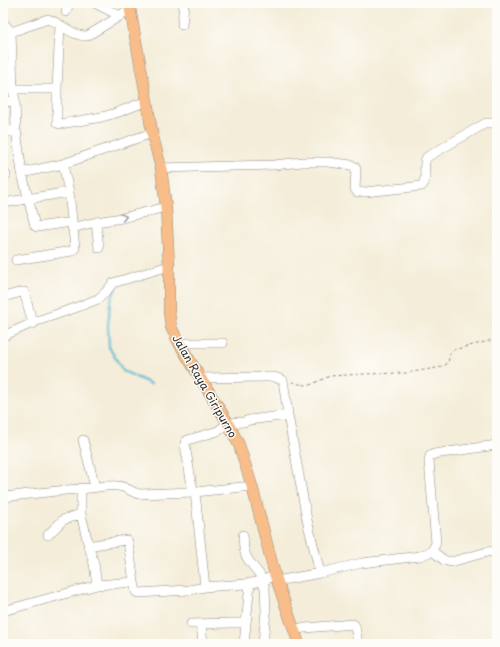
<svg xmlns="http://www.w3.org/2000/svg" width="500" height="647" viewBox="0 0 500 647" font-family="'Playpen Sans',sans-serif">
<rect width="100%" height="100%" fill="#fdfcf7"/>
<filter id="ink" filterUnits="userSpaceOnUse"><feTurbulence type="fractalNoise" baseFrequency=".025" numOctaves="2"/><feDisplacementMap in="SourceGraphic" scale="8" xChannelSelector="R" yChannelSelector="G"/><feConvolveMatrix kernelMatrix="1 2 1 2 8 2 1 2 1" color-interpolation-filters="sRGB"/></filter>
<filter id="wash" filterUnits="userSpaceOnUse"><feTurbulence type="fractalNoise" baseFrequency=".012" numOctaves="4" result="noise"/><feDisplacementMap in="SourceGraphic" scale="16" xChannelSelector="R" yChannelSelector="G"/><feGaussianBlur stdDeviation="0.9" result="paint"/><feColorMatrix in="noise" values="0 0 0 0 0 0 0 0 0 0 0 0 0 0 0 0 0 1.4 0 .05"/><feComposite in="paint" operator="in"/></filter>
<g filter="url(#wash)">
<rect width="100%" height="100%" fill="#f4edd9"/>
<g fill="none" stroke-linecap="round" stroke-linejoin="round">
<path stroke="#55b8d4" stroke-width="2" d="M118,284l-8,19 -2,22 1,22 14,24 28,13"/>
</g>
</g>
<g filter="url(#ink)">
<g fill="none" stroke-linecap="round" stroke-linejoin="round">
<g stroke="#908c82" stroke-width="10">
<path id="minor" d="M95,3l25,13
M66,12l3,-9
M3,22l8,10
M60,25l-3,64v34l3,1 42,-7 14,-4 31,-12
M182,25l2,-22
M13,89h44
M15,101l-2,-12 -2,-57 37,-13c13,4 25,18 39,17l33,-20 9,-8
M3,102l12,-1 1,29 6,43 13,53 2,1 28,-4
M3,133l13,-3
M63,164l6,28
M161,168l113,-3 28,-3h26l23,3 4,2 1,2 -1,20 2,3h8l57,-6c7,-8 -1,-21 5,-29l59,-34h7l4,2
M22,173l41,-9 89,-31
M3,176l3,-1
M3,203l66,-11 6,56 -3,3 -56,9
M96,222l3,26
M72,228l24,-6 26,-4 44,-11
M3,297l19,-5h2l9,32
M3,336l34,-15 38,-13 23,-9 7,-6 8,-10 56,-17
M179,343h44
M201,378l68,-1h5l9,3 5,35 19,105 13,53
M83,440l12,47
M3,497c29,-3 58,-7 87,-9 9,-1 19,-3 28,-2 10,1 12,6 21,8l56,-2 57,-6
M48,535l15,-15 5,-2 13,-4
M243,535l1,14 2,7 3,5 11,14 5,13 1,23 -3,33
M88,546l24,-4 15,-2 1,2 6,40
M432,551l12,9 7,2 36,-10 10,-1
M277,581l43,-8 42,-10 58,-7 12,-5 4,-8 -7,-82 1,-5 4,-2 63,-9
M97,585l37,-3 2,10 2,1 51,-3 16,-3 40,-3 18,-3 12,-6
M205,587l-10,-95 -3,-6 -7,-41v-3l3,-2 30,-9 10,-8 16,-1 5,-2 39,-5
M3,611l94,-26 -3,-21 -7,-25 -6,-25v-26
M191,624l40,-1h15
M201,624l2,20
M293,629l60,-5 2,2 3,18
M244,644l6,-61"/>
</g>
<g stroke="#908c82" stroke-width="12">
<path id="major" d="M129,3l18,98 5,32 9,35 5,39 3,59v46l2,15 8,16 49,80 11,22 13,41 23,89 24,69"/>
</g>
<path stroke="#908c82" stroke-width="1" stroke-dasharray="3 3" stroke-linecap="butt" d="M292,382c6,2 11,3 18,3l20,-9 33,-2 43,-1 36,-6 6,-4 2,-10 3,-3 44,-11"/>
<use href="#minor" stroke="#fff" stroke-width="9"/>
<use href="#major" stroke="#f8bd89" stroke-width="11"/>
</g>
<defs><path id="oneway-chevron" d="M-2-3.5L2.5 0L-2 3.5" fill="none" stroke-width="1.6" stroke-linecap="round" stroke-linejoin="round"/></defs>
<use stroke="#a0a0a0" href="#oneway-chevron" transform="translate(124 217) rotate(-12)"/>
</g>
<g text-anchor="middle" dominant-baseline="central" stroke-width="3" stroke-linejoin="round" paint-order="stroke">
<g font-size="11" fill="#2b2b2b" stroke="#fdfcf7">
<text transform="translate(205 386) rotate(60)">Jalan Raya Giripurno</text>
</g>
</g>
<rect width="500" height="647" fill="none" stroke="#fdfcf7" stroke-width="16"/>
</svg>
